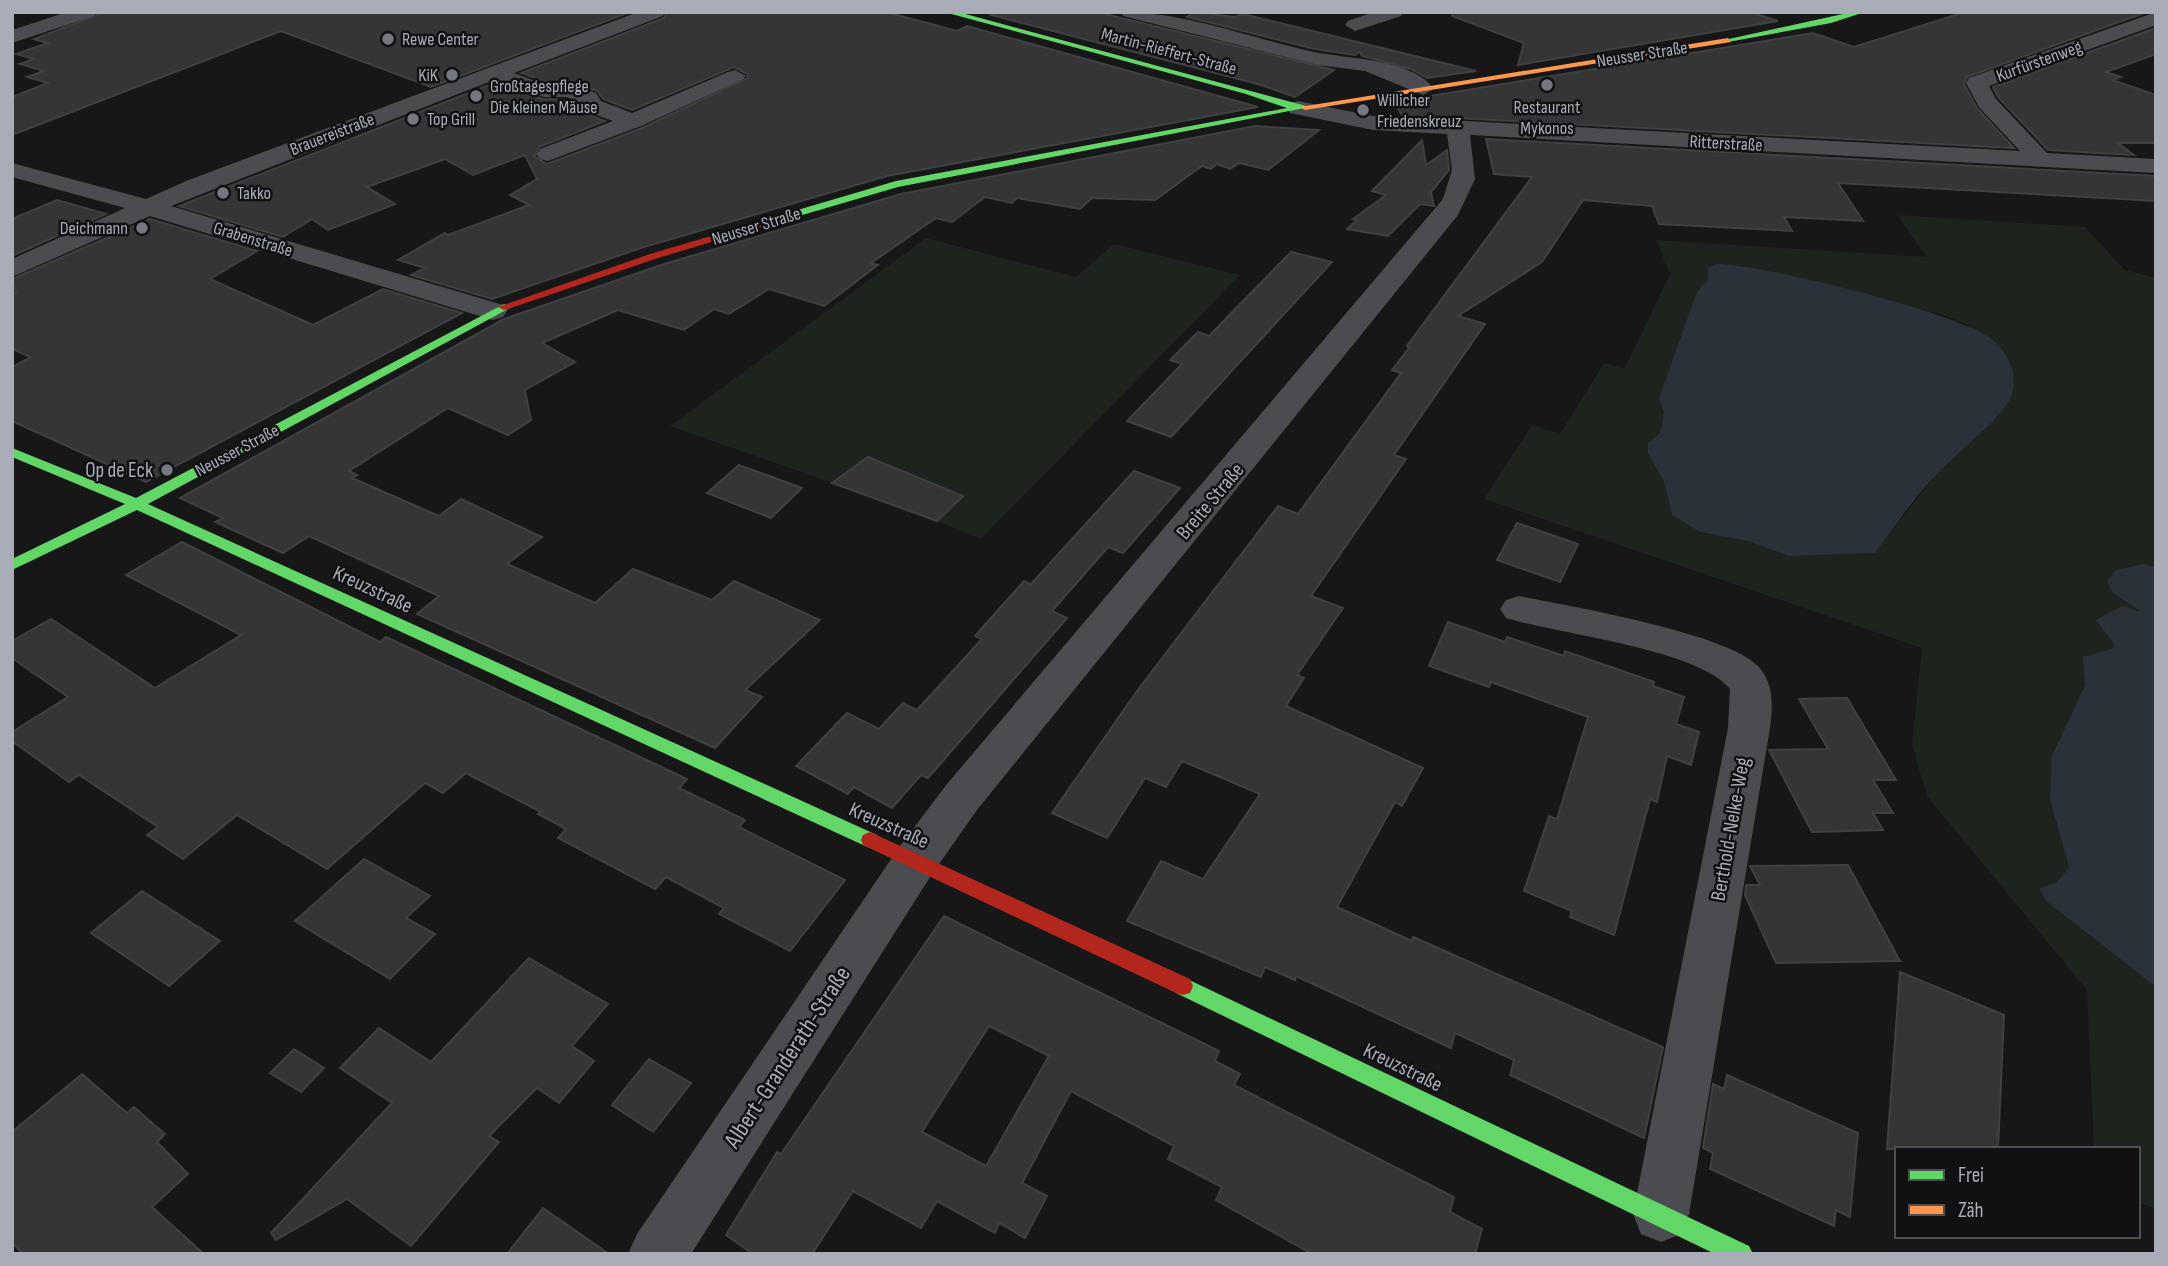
<svg xmlns="http://www.w3.org/2000/svg" width="2168" height="1266" viewBox="0 0 2168 1266" font-family="'Sofia Sans Condensed',sans-serif">
<rect width="100%" height="100%" fill="#171717"/>
<g fill="#1d241e" fill-rule="evenodd">
<path d="M 1897,215 L 2085,227 L 2125,270 L 2156,278 L 2156,567 L 2143,564 L 2113,593 L 2145,614 L 2113,642 L 2113,648 L 2083,657 L 2085,685 L 2051,758 L 2050,799 L 2069,868 L 2056,883 L 2039,888 L 2046,901 L 2156,987 L 2156,1209 L 2138,1202 L 2138,1149 L 2094,1149 L 2087,990 L 1927,796 L 1912,744 L 1922,648 L 1484,499 L 1532,425 L 1560,434 L 1604,363 L 1625,368 L 1670,274 L 1656,240 L 1927,257 ZM 1781,274 L 1943,315 L 1970,326 L 1933,478 L 1875,553 L 1789,556 L 1748,541 L 1700,532 L 1672,514 L 1664,482 L 1648,453 L 1648,443 L 1660,433 L 1697,292 L 1708,279 Z"/>
<path d="M 926,238 L 1076,277 L 1114,244 L 1240,275 L 981,539 L 910,510 L 670,426 Z"/>
</g>
<g fill="#2a3239">
<path d="M 1716,264 C 1761,264 1962,313 1993,340 C 2011,355 2020,380 2009,401 C 2000,419 1950,459 1934,477 C 1912,500 1894,528 1875,553 L 1789,556 L 1748,541 L 1700,532 L 1672,515 L 1664,482 L 1648,453 L 1648,443 L 1660,433 L 1664,413 L 1659,398 L 1697,292 L 1708,279 L 1708,268 Z"/>
<path d="M 2143,564 L 2156,567 L 2156,987 L 2046,901 L 2039,888 L 2056,883 L 2069,868 L 2050,799 L 2051,758 L 2085,685 L 2083,657 L 2113,648 L 2113,642 L 2096,620 L 2122,606 L 2141,612 L 2113,593 L 2107,581 L 2116,570 Z"/>
</g>
<g fill="#353536" stroke="#3f4043" stroke-width="2" fill-rule="evenodd">
<path d="M 105,12 L 630,12 L 431,87 L 281,31 L 12,135 L 12,97 L 48,83 L 27,77 L 44,71 L 20,64 L 34,59 L 16,54 L 48,43 L 34,39 Z"/>
<path d="M 667,12 L 886,12 L 957,31 L 967,26 L 1258,107 L 887,176 L 644,247 L 492,299 L 411,275 L 425,268 L 398,260 L 445,233 L 448,235 L 529,205 L 510,195 L 537,179 L 525,155 L 473,175 L 445,159 L 367,187 L 395,204 L 328,230 L 312,219 L 283,237 L 179,206 L 494,83 L 543,99 L 566,100 L 578,104 L 584,113 L 605,121 L 539,147 L 534,156 L 547,164 L 642,128 L 748,78 L 747,74 L 734,67 L 632,110 L 603,99 L 597,91 L 577,84 L 547,82 L 521,73 L 664,18 Z"/>
<path d="M 996,12 L 1097,12 L 1334,70 L 1295,97 L 1258,84 L 991,15 Z"/>
<path d="M 1196,12 L 1234,17 L 1243,14 L 1476,71 L 1427,78 L 1411,69 L 1362,56 L 1360,52 L 1355,55 L 1315,49 L 1187,17 Z"/>
<path d="M 1453,12 L 1750,12 L 1778,21 L 1518,65 L 1524,43 L 1452,16 Z"/>
<path d="M 1965,12 L 2147,12 L 1967,77 L 1964,84 L 1977,108 L 2014,148 L 1402,115 L 1394,102 L 1813,33 L 1854,47 Z"/>
<path d="M 2156,28 L 2156,54 L 2106,72 L 2121,77 L 2112,80 L 2156,95 L 2156,143 L 2118,143 L 2134,155 L 2048,150 L 1998,97 L 1993,87 Z"/>
<path d="M 1255,126 L 1319,130 L 1268,170 L 1239,163 L 1230,169 L 1217,164 L 1211,169 L 1202,166 L 1155,200 L 1092,198 L 1080,209 L 1017,198 L 1012,203 L 985,197 L 952,222 L 936,218 L 871,263 L 878,265 L 824,306 L 769,289 L 729,314 L 714,309 L 684,330 L 618,310 L 542,343 L 575,362 L 525,390 L 531,420 L 508,435 L 448,408 L 349,471 L 357,475 L 352,478 L 439,516 L 461,499 L 542,537 L 507,564 L 595,603 L 633,569 L 712,600 L 734,581 L 820,620 L 745,690 L 762,697 L 715,748 L 417,614 L 439,596 L 309,536 L 283,553 L 215,522 L 223,518 L 180,498 L 504,319 L 664,264 L 901,194 Z"/>
<path d="M 1486,139 L 2156,176 L 2156,201 L 1838,183 L 1863,221 L 1784,217 L 1792,231 L 1659,224 L 1652,206 L 1583,200 L 1542,262 L 1458,316 L 1485,324 L 1394,455 L 1406,459 L 1311,596 L 1343,608 L 1297,675 L 1304,678 L 1286,706 L 1423,768 L 1402,806 L 1395,802 L 1337,907 L 1412,941 L 1413,937 L 1663,1047 L 1644,1138 L 1510,1075 L 1514,1060 L 1455,1033 L 1451,1048 L 1296,976 L 1295,980 L 1265,967 L 1261,977 L 1127,921 L 1161,861 L 1203,879 L 1260,794 L 1182,761 L 1166,787 L 1145,778 L 1107,838 L 1052,813 L 1137,691 L 1278,506 L 1298,514 L 1401,373 L 1392,370 L 1409,348 L 1407,346 L 1532,177 L 1494,174 Z"/>
<path d="M 1422,140 L 1426,165 L 1447,150 L 1449,170 L 1431,192 L 1434,206 L 1420,204 L 1388,236 L 1347,229 L 1357,220 L 1353,219 L 1386,195 L 1372,191 Z"/>
<path d="M 57,200 L 106,214 L 12,256 L 12,219 Z"/>
<path d="M 150,219 L 257,251 L 210,279 L 313,325 L 383,289 L 462,313 L 146,482 L 12,421 L 12,367 L 31,357 L 12,349 L 12,294 L 16,292 L 12,279 Z"/>
<path d="M 1291,252 L 1332,262 L 1171,437 L 1127,421 L 1182,364 L 1170,360 L 1198,332 L 1209,336 Z"/>
<path d="M 868,457 L 963,496 L 937,521 L 832,483 Z"/>
<path d="M 739,465 L 802,488 L 771,518 L 707,493 Z"/>
<path d="M 1134,471 L 1180,488 L 1123,553 L 1108,547 L 1052,611 L 1067,618 L 928,778 L 921,775 L 892,808 L 854,787 L 848,794 L 796,766 L 847,713 L 879,729 L 903,703 L 917,710 L 982,639 L 975,636 L 1024,581 L 1031,584 Z"/>
<path d="M 1517,523 L 1578,544 L 1560,582 L 1497,560 Z"/>
<path d="M 182,542 L 380,642 L 386,637 L 687,779 L 679,788 L 745,820 L 739,827 L 845,880 L 790,951 L 719,914 L 724,908 L 666,877 L 655,889 L 558,838 L 566,829 L 538,814 L 541,812 L 466,773 L 443,793 L 425,783 L 327,869 L 237,815 L 183,859 L 147,835 L 158,827 L 79,775 L 69,782 L 12,741 L 12,732 L 68,697 L 12,658 L 12,641 L 51,619 L 155,688 L 241,635 L 126,575 Z"/>
<path d="M 1448,622 L 1505,642 L 1507,637 L 1564,656 L 1565,651 L 1654,682 L 1653,686 L 1684,697 L 1676,724 L 1699,732 L 1691,765 L 1667,756 L 1657,802 L 1650,799 L 1614,935 L 1570,917 L 1572,911 L 1524,891 L 1549,816 L 1557,819 L 1588,717 L 1491,682 L 1489,687 L 1429,666 Z"/>
<path d="M 1847,698 L 1896,780 L 1873,780 L 1893,813 L 1873,813 L 1883,830 L 1812,832 L 1769,750 L 1828,749 L 1799,699 Z"/>
<path d="M 364,859 L 430,896 L 406,918 L 435,934 L 390,979 L 295,921 Z"/>
<path d="M 1848,865 L 1900,961 L 1776,963 L 1745,895 L 1746,885 L 1760,885 L 1750,866 Z"/>
<path d="M 142,891 L 220,941 L 169,986 L 91,933 Z"/>
<path d="M 944,916 L 1219,1051 L 1215,1061 L 1240,1074 L 1234,1085 L 1454,1197 L 1450,1212 L 1482,1229 L 1475,1254 L 1312,1254 L 1216,1200 L 1222,1187 L 1168,1159 L 1174,1146 L 1071,1091 L 1022,1183 L 1047,1196 L 1025,1238 L 999,1223 L 995,1233 L 937,1201 L 921,1228 L 853,1191 L 812,1254 L 753,1254 L 726,1235 L 777,1152 L 781,1154 ZM 989,1026 L 1049,1056 L 986,1166 L 922,1132 Z"/>
<path d="M 529,958 L 608,1004 L 572,1046 L 594,1061 L 559,1103 L 537,1088 L 489,1136 L 499,1142 L 411,1246 L 347,1199 L 276,1240 L 271,1233 L 392,1103 L 340,1068 L 379,1028 L 431,1062 Z"/>
<path d="M 1900,972 L 2004,1015 L 1998,1149 L 1887,1149 Z"/>
<path d="M 294,1049 L 324,1068 L 301,1092 L 270,1073 Z"/>
<path d="M 649,1059 L 691,1083 L 653,1132 L 612,1105 Z"/>
<path d="M 82,1074 L 127,1113 L 134,1107 L 165,1134 L 157,1142 L 188,1174 L 152,1207 L 204,1254 L 23,1254 L 12,1243 L 12,1132 Z"/>
<path d="M 1727,1075 L 1858,1133 L 1850,1217 L 1836,1210 L 1834,1226 L 1710,1169 L 1713,1153 L 1703,1148 L 1713,1084 L 1724,1089 Z"/>
<path d="M 543,1208 L 609,1254 L 507,1254 Z"/>
</g>
<g fill="none" stroke-linecap="round" stroke-linejoin="round">
<g fill="#4b4c50" fill-rule="evenodd">
<path d="M 67,12 L 96,12 L 94,16 L 12,43 L 12,30 Z"/>
<path d="M 638,12 L 665,12 L 663,16 L 514,73 L 546,85 L 576,86 L 596,93 L 601,101 L 632,113 L 728,72 L 735,70 L 746,76 L 742,80 L 641,126 L 548,161 L 540,159 L 536,154 L 540,149 L 613,121 L 585,111 L 580,102 L 566,97 L 544,97 L 494,80 L 171,206 L 503,305 L 507,311 L 503,317 L 493,320 L 483,317 L 150,216 L 12,277 L 12,259 L 125,208 L 12,177 L 12,163 L 146,199 L 186,181 Z"/>
<path d="M 1121,12 C 1186,12 1250,38 1314,52 C 1346,59 1412,58 1434,89 L 1423,95 L 1365,71 L 1318,65 L 1123,16 Z"/>
<path d="M 1374,12 L 1403,12 L 1401,16 L 1355,31 L 1345,25 L 1348,21 Z"/>
<path d="M 2156,12 L 2156,25 L 1989,86 L 1996,99 L 2047,153 L 2156,159 L 2156,173 L 1470,135 L 1475,179 L 1458,215 L 977,810 L 932,874 L 691,1254 L 628,1254 L 637,1234 L 900,846 L 947,784 L 1443,199 L 1452,170 L 1447,134 L 1373,130 L 1290,113 L 1287,108 L 1290,103 L 1298,101 L 1373,116 L 2020,151 L 1979,107 L 1966,83 L 1969,78 Z"/>
<path d="M 1519,596 C 1569,606 1728,633 1759,667 C 1774,685 1773,706 1770,728 L 1689,1214 L 1681,1234 L 1661,1242 L 1641,1234 L 1633,1214 L 1728,728 L 1730,689 C 1698,649 1558,634 1506,618 L 1500,609 L 1506,600 Z"/>
</g>
<g fill="#63d668" fill-rule="evenodd">
<path d="M 944,12 L 958,12 L 1310,107 L 898,187 L 792,218 L 784,218 L 784,214 L 896,181 L 1287,108 L 1246,94 Z"/>
<path d="M 1852,12 L 1865,12 L 1831,23 L 1728,42 L 1724,40 Z"/>
<path d="M 504,304 L 510,307 L 508,309 L 148,504 L 877,835 L 879,840 L 877,845 L 870,848 L 863,845 L 137,510 L 12,570 L 12,559 L 125,504 L 12,457 L 12,448 L 136,498 Z"/>
<path d="M 1183,977 L 1749,1246 L 1753,1254 L 1715,1254 L 1176,993 L 1173,986 L 1176,979 Z"/>
</g>
<path fill="#ff974d" fill-rule="evenodd" d="M 1728,38 L 1731,42 L 1305,110 L 1300,107 Z"/>
<g fill="#b3261e" fill-rule="evenodd">
<path d="M 788,213 L 792,214 L 792,218 L 658,258 L 508,309 L 504,310 L 498,307 L 650,254 Z"/>
<path d="M 870,832 L 1190,979 L 1193,986 L 1190,993 L 1183,995 L 1176,993 L 863,845 L 861,840 L 863,835 Z"/>
</g>
</g>
<g fill="#757880" stroke="#111113" stroke-width="2.5">
<circle cx="388" cy="39" r="7"/>
<circle cx="452" cy="75" r="7"/>
<circle cx="1547" cy="85" r="7"/>
<circle cx="476" cy="96" r="7"/>
<circle cx="1363" cy="110" r="7"/>
<circle cx="413" cy="119" r="7"/>
<circle cx="223" cy="193" r="7"/>
<circle cx="142" cy="228" r="7"/>
<circle cx="167" cy="470" r="7"/>
</g>
<g text-anchor="middle" stroke-width="5" stroke-linejoin="round" paint-order="stroke">
<g font-size="18" fill="#a8adb8" stroke="#111113" text-anchor="start">
<text x="402" y="45">Rewe Center</text>
<text x="438" y="81" text-anchor="end">KiK</text>
<text x="490" y="92">Großtagespflege<tspan x="490" dy="21">Die kleinen Mäuse</tspan></text>
<text x="1377" y="106">Willicher<tspan x="1377" dy="21">Friedenskreuz</tspan></text>
<text x="1547" y="113" text-anchor="middle">Restaurant<tspan x="1547" dy="21">Mykonos</tspan></text>
<text x="427" y="125">Top Grill</text>
<text x="237" y="199">Takko</text>
<text x="128" y="234" text-anchor="end">Deichmann</text>
</g>
<g font-size="18" fill="#a8adb8" stroke="#111113">
<text transform="translate(1169 51) rotate(15)" y="6">Martin-Rieffert-Straße</text>
<text transform="translate(1642 54) rotate(-9)" y="6">Neusser Straße</text>
<text transform="translate(2039 61) rotate(-20)" y="6">Kurfürstenweg</text>
<text transform="translate(332 134) rotate(-21)" y="6">Brauereistraße</text>
<text transform="translate(1726 143) rotate(3)" y="6">Ritterstraße</text>
<text transform="translate(756 226) rotate(-17)" y="6">Neusser Straße</text>
<text transform="translate(253 239) rotate(17)" y="6">Grabenstraße</text>
<text transform="translate(237 450) rotate(-28)" y="6">Neusser Straße</text>
</g>
<g font-size="21" fill="#a8adb8" stroke="#111113" text-anchor="end">
<text x="153" y="477">Op de Eck</text>
</g>
<g font-size="21" fill="#a8adb8" stroke="#111113">
<text transform="translate(1210 501) rotate(-50)" y="7">Breite Straße</text>
<text transform="translate(373 589) rotate(25)" y="7">Kreuzstraße</text>
<text transform="translate(889 825) rotate(24)" y="7">Kreuzstraße</text>
<text transform="translate(1730 829) rotate(-80)" y="7">Berthold-Nelke-Weg</text>
<text transform="translate(1403 1067) rotate(26)" y="7">Kreuzstraße</text>
</g>
<g font-size="24" fill="#a8adb8" stroke="#111113">
<text transform="translate(787 1057) rotate(-57)" y="8">Albert-Granderath-Straße</text>
</g>
</g>
<rect width="2168" height="1266" fill="none" stroke="#a8adb8" stroke-width="28"/>
<rect x="1895" y="1147" width="245" height="91" fill="#111113" stroke="#4d4f55" stroke-width="2"/>
<rect x="1909" y="1170" width="35" height="10" fill="#63d668" stroke="#4d4f55" stroke-width="2"/>
<text x="1958" y="1182" font-size="21" fill="#a8adb8">Frei</text>
<rect x="1909" y="1205" width="35" height="10" fill="#ff974d" stroke="#4d4f55" stroke-width="2"/>
<text x="1958" y="1217" font-size="21" fill="#a8adb8">Zäh</text>
</svg>
